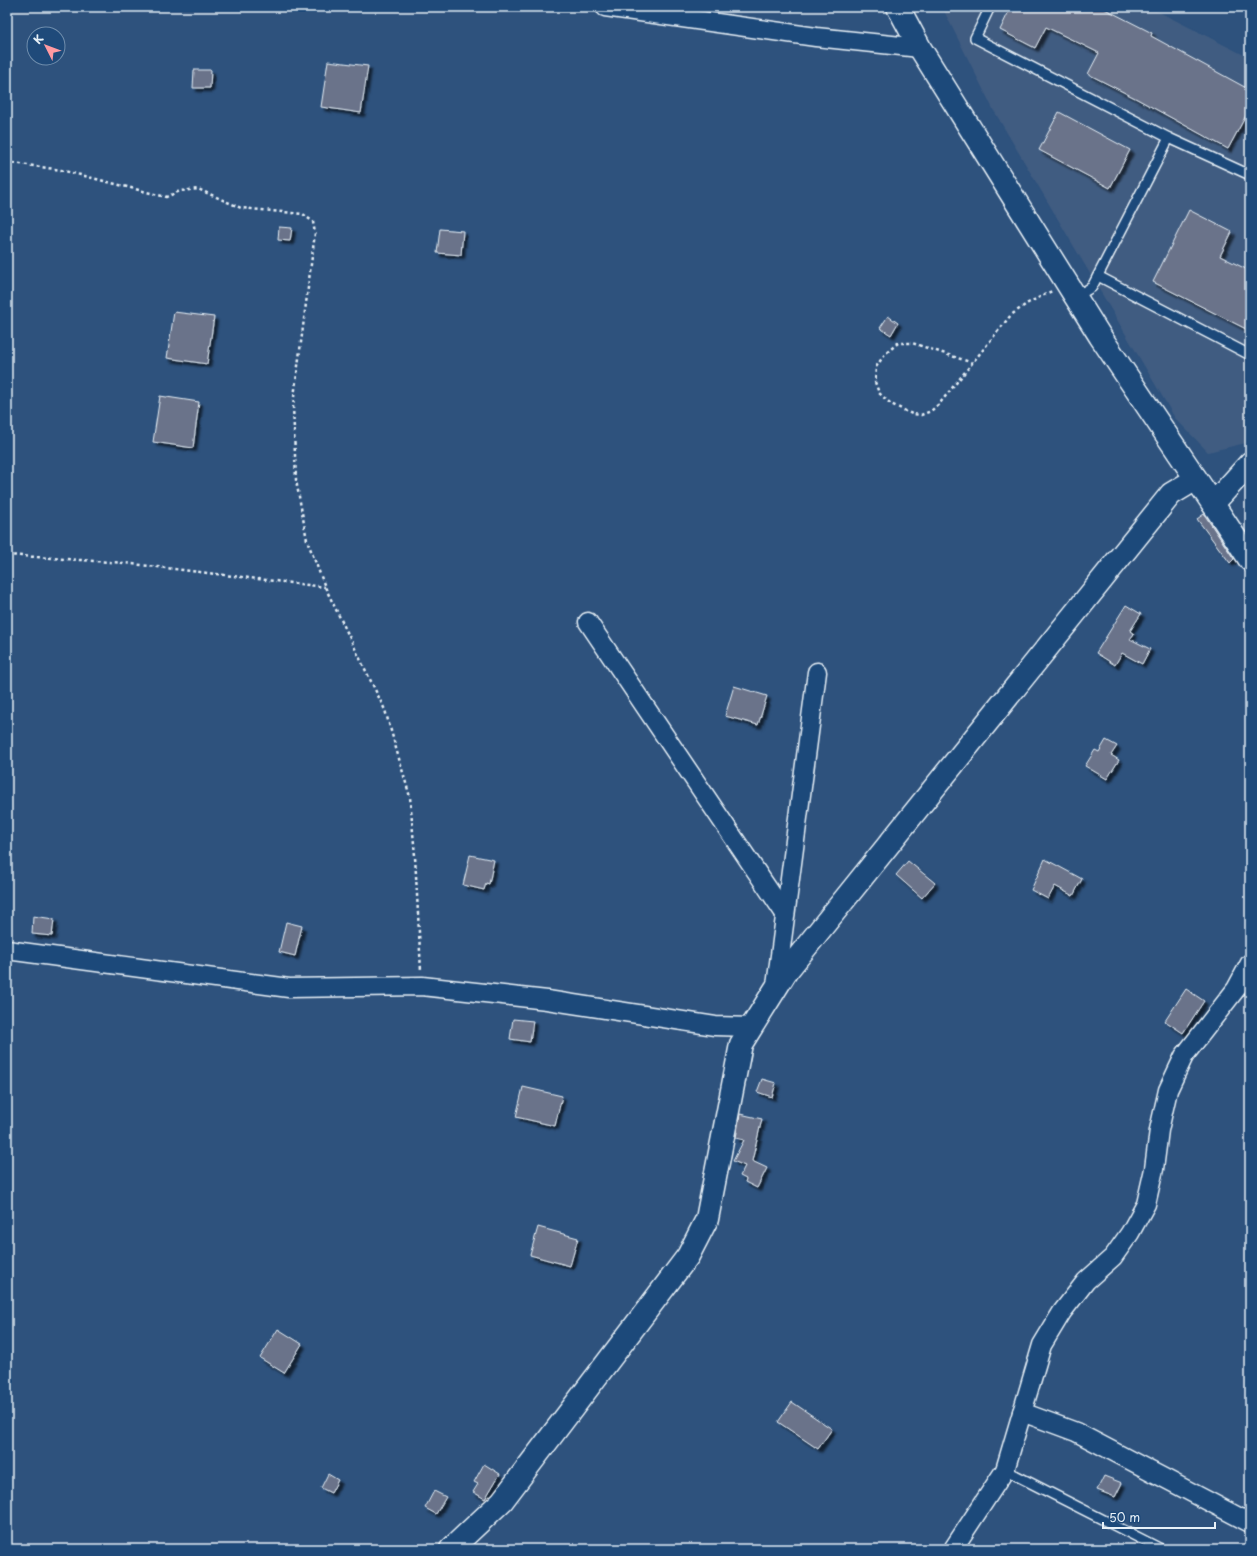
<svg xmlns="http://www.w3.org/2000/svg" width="1257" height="1556" viewBox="0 0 1257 1556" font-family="'Playpen Sans',sans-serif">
<defs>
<filter id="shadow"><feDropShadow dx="3.5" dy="3.5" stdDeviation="1" flood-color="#0009"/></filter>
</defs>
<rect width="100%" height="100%" fill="#2e527d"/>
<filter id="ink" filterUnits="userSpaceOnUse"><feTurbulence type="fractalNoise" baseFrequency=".025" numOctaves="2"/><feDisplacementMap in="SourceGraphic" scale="8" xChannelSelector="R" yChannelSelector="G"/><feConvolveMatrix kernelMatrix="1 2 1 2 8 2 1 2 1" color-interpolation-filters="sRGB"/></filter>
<g filter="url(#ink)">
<path fill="#405c81" d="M 942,7 L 1149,7 L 1250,58 L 1250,442 L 1208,452 L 1175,418 L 993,109 Z"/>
<g fill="#6a738a" stroke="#e8f1f8" filter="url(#shadow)">
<path d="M 1011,7 L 1101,7 L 1152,33 L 1151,36 L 1250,90 L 1250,108 L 1228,149 L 1137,99 L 1088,74 L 1099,53 L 1046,27 L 1035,48 L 1000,30 Z"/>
<path d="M 328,61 L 368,66 L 361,113 L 321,107 Z"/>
<path d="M 194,70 L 211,70 L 210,88 L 193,88 Z"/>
<path d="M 1059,112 L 1130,150 L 1110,188 L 1039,150 Z"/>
<path d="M 1189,210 L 1232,232 L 1220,256 L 1250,271 L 1250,331 L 1153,282 Z"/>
<path d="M 279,227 L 292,228 L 290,241 L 278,240 Z"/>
<path d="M 440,229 L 463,231 L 461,255 L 437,253 Z"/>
<path d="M 174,312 L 214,317 L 207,364 L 167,358 Z"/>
<path d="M 888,316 L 898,323 L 891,335 L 880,328 Z"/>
<path d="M 160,396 L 199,402 L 193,448 L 153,442 Z"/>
<path d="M 1204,514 L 1234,559 L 1230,563 L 1197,519 Z"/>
<path d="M 1126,605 L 1141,614 L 1130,631 L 1134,634 L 1130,639 L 1150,649 L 1142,664 L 1122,653 L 1115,665 L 1096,653 Z"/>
<path d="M 734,686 L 767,696 L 758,725 L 725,716 Z"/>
<path d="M 1106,740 L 1117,746 L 1111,755 L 1119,760 L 1107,779 L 1085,766 L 1095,750 L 1099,752 Z"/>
<path d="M 470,855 L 494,860 L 489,884 L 486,883 L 484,890 L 463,885 Z"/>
<path d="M 1045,859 L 1082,879 L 1073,896 L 1055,886 L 1048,899 L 1031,890 Z"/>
<path d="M 908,861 L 935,883 L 922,898 L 896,875 Z"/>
<path d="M 33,916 L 54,919 L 52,936 L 32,934 Z"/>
<path d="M 286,922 L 302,926 L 295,956 L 279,952 Z"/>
<path d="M 1186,989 L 1204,1001 L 1183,1033 L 1165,1021 Z"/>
<path d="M 513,1019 L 533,1021 L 530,1042 L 510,1039 Z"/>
<path d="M 762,1079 L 776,1083 L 772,1097 L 757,1092 Z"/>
<path d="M 523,1087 L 562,1096 L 555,1126 L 516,1117 Z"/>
<path d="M 740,1114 L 762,1119 L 752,1161 L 767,1168 L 757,1188 L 745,1182 L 746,1179 L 740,1176 L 745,1166 L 733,1161 L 744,1140 L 736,1138 Z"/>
<path d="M 538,1227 L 578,1238 L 570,1266 L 530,1255 Z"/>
<path d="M 278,1329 L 302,1344 L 284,1373 L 260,1358 Z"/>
<path d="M 792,1402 L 832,1429 L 818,1449 L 778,1422 Z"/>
<path d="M 484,1464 L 500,1474 L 485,1499 L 473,1492 L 478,1484 L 474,1482 Z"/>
<path d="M 328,1474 L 338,1480 L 331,1493 L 321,1488 Z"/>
<path d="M 1104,1476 L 1122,1483 L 1115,1497 L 1097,1490 Z"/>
<path d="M 434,1491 L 446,1497 L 436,1514 L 425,1508 Z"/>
</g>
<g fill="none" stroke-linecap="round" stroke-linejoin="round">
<defs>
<g id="lane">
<path d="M 990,7 L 975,38 L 1169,138 L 1250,175"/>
<path d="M 1098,276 L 1250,355"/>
<path d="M 1075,297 L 1092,287 L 1169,138"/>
<path d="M 1005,1470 L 1161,1549"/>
</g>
<g id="street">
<path d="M 605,7 L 816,37 L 920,48"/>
<path d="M 588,622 L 785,914"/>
<path d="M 7,950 L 289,988 L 422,986 L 547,1000 L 715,1026 L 752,1027"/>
<path d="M 776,986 L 817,672"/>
<path d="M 1022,1412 L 1076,1432 L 1250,1523"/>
<path d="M 953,1549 L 1005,1470 L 1042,1345 L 1062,1312 L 1086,1281 L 1113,1257 L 1130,1233 L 1146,1204 L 1154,1169 L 1159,1130 L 1168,1090 L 1184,1056 L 1236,989 L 1250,963"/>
</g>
<g id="secondary">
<path d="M 898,7 L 920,48 L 1100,336 L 1213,504 L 1250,463"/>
<path d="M 1213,504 L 1250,560"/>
<path d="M 451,1549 L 502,1501 L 688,1256 L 707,1219 L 741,1044 L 786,972 L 1171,494 L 1196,479"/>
</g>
</defs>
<use href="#lane" stroke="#e8f1f8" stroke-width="12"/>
<use href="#street" stroke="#e8f1f8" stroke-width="21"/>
<use href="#secondary" stroke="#e8f1f8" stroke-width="25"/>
<g stroke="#e8f1f8" stroke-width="2.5" stroke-dasharray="3 3" stroke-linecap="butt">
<path d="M 7,162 L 61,170 L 166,197 L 180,191 L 198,189 L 241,208 L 303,214 L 313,222 L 315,233 L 293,405 L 296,480 L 307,540 L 325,587 L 385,710 L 410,797 L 415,856 L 421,971"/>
<path d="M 973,363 L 912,343 L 898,343 L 885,354 L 876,367 L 875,382 L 879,393 L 891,404 L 912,414 L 921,415 L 931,411 L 940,403 L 1011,315 L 1028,303 L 1052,291"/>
<path d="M 7,555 L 124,563 L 325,587"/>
</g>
<use href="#lane" stroke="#1f4a7a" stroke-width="9"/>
<use href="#street" stroke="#1f4a7a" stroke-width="18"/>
<use href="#secondary" stroke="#1f4a7a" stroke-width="22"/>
</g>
</g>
<rect width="1257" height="1556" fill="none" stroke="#1f4a7a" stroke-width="24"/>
<rect x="12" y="12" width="1233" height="1532" fill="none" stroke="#e8f1f8" stroke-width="1.5" filter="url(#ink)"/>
<g transform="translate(46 46) rotate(312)"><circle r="19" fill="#1f4a7a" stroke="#6f8dac"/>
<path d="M0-3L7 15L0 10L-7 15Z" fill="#ff9aa2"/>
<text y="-6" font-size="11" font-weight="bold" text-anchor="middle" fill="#e8f1f8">K</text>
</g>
<path d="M1103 1522v6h112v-6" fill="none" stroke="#e8f1f8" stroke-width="2"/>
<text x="1109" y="1522" font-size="12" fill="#e8f1f8" stroke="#1f4a7a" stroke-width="3" paint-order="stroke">50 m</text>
</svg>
